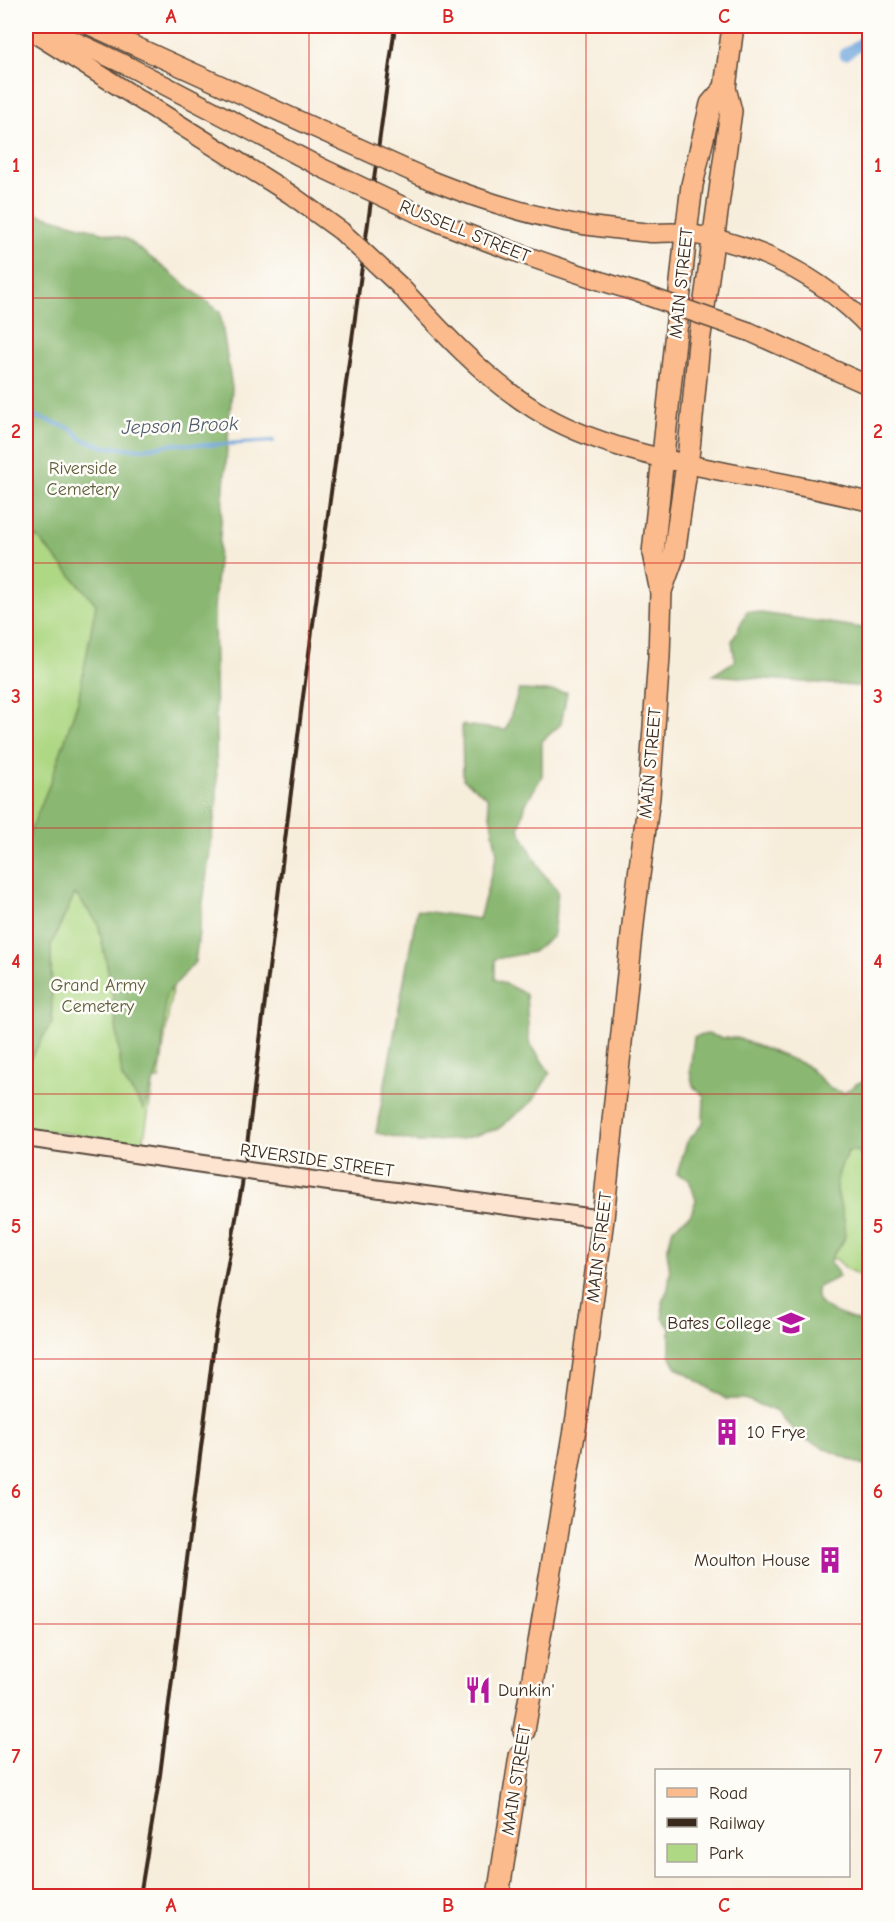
<svg xmlns="http://www.w3.org/2000/svg" width="895" height="1922" viewBox="0 0 895 1922" font-family="'Comic Neue',sans-serif">
<rect width="100%" height="100%" fill="#fdfcf7"/>
<filter id="ink" filterUnits="userSpaceOnUse"><feTurbulence type="fractalNoise" baseFrequency=".0167" numOctaves="2"/><feDisplacementMap in="SourceGraphic" scale="12" xChannelSelector="R" yChannelSelector="G"/><feConvolveMatrix kernelMatrix="1 2 1 2 8 2 1 2 1" color-interpolation-filters="sRGB"/></filter>
<filter id="wash" filterUnits="userSpaceOnUse"><feTurbulence type="fractalNoise" baseFrequency=".008" numOctaves="4" result="noise"/><feDisplacementMap in="SourceGraphic" scale="24" xChannelSelector="R" yChannelSelector="G"/><feGaussianBlur stdDeviation="1.35" result="paint"/><feColorMatrix in="noise" values="0 0 0 0 0 0 0 0 0 0 0 0 0 0 0 0 0 1.4 0 .05"/><feComposite in="paint" operator="in"/></filter>
<g filter="url(#wash)">
<rect width="100%" height="100%" fill="#f7eddb"/>
<g fill="#aed884" stroke="#748151" stroke-width="1.5">
<path d="M 26,401 L 150,435 L 26,900 Z"/>
<path d="M 62,872 L 180,933 L 159,1079 L 154,1079 L 143,1144 L 26,1128 L 26,978 Z"/>
<path d="M 848,1151 L 858,1151 L 869,1167 L 869,1281 L 847,1269 L 836,1259 L 830,1258 L 844,1240 L 845,1227 L 836,1186 L 840,1167 Z"/>
</g>
<g fill="#8ab872" stroke="#627148" stroke-width="1.5">
<path d="M 26,208 L 38,214 L 127,239 L 220,312 L 232,388 L 214,609 L 217,798 L 195,962 L 166,995 L 161,1061 L 144,1109 L 122,1078 L 112,990 L 98,923 L 75,894 L 51,945 L 52,1022 L 26,1066 L 26,842 L 52,778 L 78,701 L 96,604 L 39,539 L 26,529 Z"/>
<path d="M 747,611 L 869,629 L 869,687 L 713,675 L 735,661 L 732,641 Z"/>
<path d="M 519,690 L 567,692 L 561,724 L 542,741 L 542,776 L 526,803 L 519,829 L 542,872 L 558,891 L 553,936 L 533,952 L 495,959 L 495,979 L 526,994 L 529,1042 L 550,1073 L 533,1101 L 498,1129 L 462,1139 L 419,1142 L 376,1133 L 417,910 L 479,919 L 497,854 L 487,797 L 463,779 L 462,725 L 506,730 Z"/>
<path d="M 707,1034 L 722,1038 L 737,1038 L 806,1065 L 831,1089 L 844,1093 L 858,1083 L 869,1080 L 869,1167 L 858,1151 L 848,1151 C 843,1162 836,1175 837,1187 C 837,1203 849,1223 844,1239 C 841,1248 831,1251 830,1263 L 836,1270 L 839,1277 L 818,1287 C 809,1312 848,1314 863,1324 L 869,1318 L 869,1468 L 800,1437 L 777,1412 L 745,1399 L 726,1399 L 677,1368 L 670,1355 L 670,1328 L 663,1318 L 662,1302 L 668,1289 L 670,1272 L 667,1251 L 673,1228 L 691,1214 L 696,1200 L 689,1179 L 677,1174 L 687,1142 L 703,1123 L 704,1096 L 693,1086 L 690,1071 L 694,1037 Z"/>
</g>
<g fill="none" stroke-linecap="round" stroke-linejoin="round">
<path stroke="#6da4db" stroke-width="4" d="M 26,413 L 72,429 L 82,439 L 106,447 L 142,449 L 175,444 L 209,445 L 273,441"/>
<path stroke="#6da4db" stroke-width="12" d="M 845,54 L 870,38"/>
</g>
</g>
<g filter="url(#ink)">
<g fill="none" stroke-linecap="round" stroke-linejoin="round">
<defs>
<g id="secondary">
<path d="M 26,1138 L 223,1167"/>
<path d="M 262,1173 L 603,1219"/>
</g>
<g id="primary">
<path d="M 42,26 L 130,67 L 322,168"/>
<path d="M 91,26 L 324,132"/>
<path d="M 26,28 L 290,194 L 341,231"/>
<path d="M 430,180 C 480,200 530,216 583,225 C 605,228 629,231 651,233 C 662,233 672,232 683,233 C 754,242 820,275 870,328"/>
<path d="M 419,214 C 491,245 564,270 639,293"/>
<path d="M 400,286 C 441,331 482,376 534,409 C 592,446 670,461 736,474 C 781,482 825,491 870,502"/>
<path d="M 750,332 L 870,386"/>
</g>
<g id="highway">
<path d="M 661,591 L 674,555 L 689,449 L 699,343 L 731,111 L 725,88 L 733,26"/>
<path d="M 524,1731 L 577,1417 L 603,1219 L 634,915 L 649,797 L 659,657 L 661,592 L 653,553 L 686,234 L 692,185 L 711,104 L 725,88"/>
<path d="M 498,1896 L 520,1756"/>
</g>
</defs>
<use href="#secondary" stroke="#57473a" stroke-width="20"/>
<use href="#primary" stroke="#57473a" stroke-width="21"/>
<use href="#highway" stroke="#57473a" stroke-width="24"/>
<use href="#secondary" stroke="#fde4d1" stroke-width="16"/>
<use href="#primary" stroke="#fbbb8c" stroke-width="18"/>
<use href="#highway" stroke="#fbbb8c" stroke-width="21"/>
<path stroke="#3b2a1e" stroke-width="4" d="M 140,1896 L 160,1775 L 215,1336 L 242,1185 L 302,704 L 395,26"/>
<defs>
<path id="secondary-bridge" d="M 223,1167 L 262,1173"/>
<g id="primary-bridge">
<path d="M 324,132 L 430,180"/>
<path d="M 322,168 L 419,214"/>
<path d="M 341,231 L 400,286"/>
<path d="M 639,293 L 750,332"/>
</g>
</defs>
<use href="#secondary-bridge" stroke="#57473a" stroke-width="20" stroke-linecap="butt"/>
<use href="#primary-bridge" stroke="#57473a" stroke-width="21" stroke-linecap="butt"/>
<use href="#secondary-bridge" stroke="#fde4d1" stroke-width="16"/>
<use href="#primary-bridge" stroke="#fbbb8c" stroke-width="18"/>
</g>
</g>
<path fill="none" stroke="#d62828" stroke-width="1.5" stroke-opacity="0.55" d="M 309,26 L 309,1896M 586,26 L 586,1896M 26,298 L 870,298M 26,563 L 870,563M 26,828 L 870,828M 26,1094 L 870,1094M 26,1359 L 870,1359M 26,1624 L 870,1624"/>
<defs>
<symbol id="university-bare" viewBox="-9 -9 18 18"><path d="M0-5L7-2L0 1L-7-2ZM-4 1L0 2.5L4 1V4Q0 6-4 4Z" fill="#b5179e" stroke="#fdfcf7" stroke-width="2.5" paint-order="stroke"/></symbol>
<symbol id="building-bare" viewBox="-9 -9 18 18"><path d="M-4-6H4V6H1V3H-1V6H-4ZM-2.5-4.3h1.7v1.8h-1.7ZM.8-4.3h1.7v1.8H.8ZM-2.5-1h1.7V.8h-1.7ZM.8-1h1.7V.8H.8Z" fill="#b5179e" stroke="#fdfcf7" stroke-width="2.5" paint-order="stroke"/></symbol>
<symbol id="restaurant-bare" viewBox="-9 -9 18 18"><path d="M-5-6h1v4h1v-4h1v4h1v-4h1v5L-1.5 .5V6h-2V.5L-5-1ZM5-6V6H3V1.5H1.5Q1.5-4 5-6Z" fill="#b5179e" stroke="#fdfcf7" stroke-width="2.5" paint-order="stroke"/></symbol>
</defs>
<g fill-rule="evenodd">
<use href="#university-bare" x="772" y="1304" width="38" height="38"/>
<use href="#building-bare" x="708" y="1413" width="38" height="38"/>
<use href="#building-bare" x="811" y="1541" width="38" height="38"/>
<use href="#restaurant-bare" x="459" y="1671" width="38" height="38"/>
</g>
<g text-anchor="middle" stroke-width="5" stroke-linejoin="round" paint-order="stroke">
<g font-size="18" fill="#3b2a1e" stroke="#fdfcf7">
<text transform="translate(465 231) rotate(22)" y="6">RUSSELL STREET</text>
<text transform="translate(681 283) rotate(-84)" y="6">MAIN STREET</text>
<text transform="translate(650 763) rotate(-85)" y="6">MAIN STREET</text>
<text transform="translate(317 1160) rotate(8)" y="6">RIVERSIDE STREET</text>
<text transform="translate(599 1247) rotate(-83)" y="6">MAIN STREET</text>
<text transform="translate(516 1780) rotate(-81)" y="6">MAIN STREET</text>
</g>
<g font-size="18" fill="#5e5e3d" stroke="#fdfcf7">
<text x="83" y="474">Riverside<tspan x="83" dy="21">Cemetery</tspan></text>
<text x="98" y="991">Grand Army<tspan x="98" dy="21">Cemetery</tspan></text>
</g>
<g font-size="18" fill="#3b2a1e" stroke="#fdfcf7" text-anchor="end">
<text x="771" y="1329">Bates College</text>
<text x="747" y="1438" text-anchor="start">10 Frye</text>
<text x="810" y="1566">Moulton House</text>
<text x="498" y="1696" text-anchor="start">Dunkin'</text>
</g>
<g font-size="20" font-style="italic" fill="#4f5b6a" stroke="#fdfcf7">
<text transform="translate(180 425) rotate(-2)" y="7">Jepson Brook</text>
</g>
</g>
<rect width="895" height="1922" fill="none" stroke="#fdfcf7" stroke-width="66"/>
<rect x="655" y="1769" width="195" height="108" fill="#fdfcf7" stroke="#afa8a0" stroke-width="1.5"/>
<rect x="667" y="1788" width="30" height="9" fill="#fbbb8c" stroke="#afa8a0" stroke-width="1.5"/>
<text x="709" y="1799" font-size="18" fill="#3b2a1e">Road</text>
<rect x="667" y="1818" width="30" height="9" fill="#3b2a1e" stroke="#afa8a0" stroke-width="1.5"/>
<text x="709" y="1829" font-size="18" fill="#3b2a1e">Railway</text>
<rect x="667" y="1844" width="30" height="18" fill="#aed884" stroke="#afa8a0" stroke-width="1.5"/>
<text x="709" y="1859" font-size="18" fill="#3b2a1e">Park</text>
<rect x="33" y="33" width="829" height="1856" fill="none" stroke="#d62828" stroke-width="2"/>
<g font-size="20" text-anchor="middle" font-weight="bold" fill="#d62828">
<text x="171" y="23">A</text>
<text x="448" y="23">B</text>
<text x="724" y="23">C</text>
<text x="16" y="172">1</text>
<text x="878" y="172">1</text>
<text x="16" y="438">2</text>
<text x="878" y="438">2</text>
<text x="16" y="703">3</text>
<text x="878" y="703">3</text>
<text x="16" y="968">4</text>
<text x="878" y="968">4</text>
<text x="16" y="1233">5</text>
<text x="878" y="1233">5</text>
<text x="16" y="1498">6</text>
<text x="878" y="1498">6</text>
<text x="16" y="1763">7</text>
<text x="878" y="1763">7</text>
<text x="171" y="1912">A</text>
<text x="448" y="1912">B</text>
<text x="724" y="1912">C</text>
</g>
</svg>
